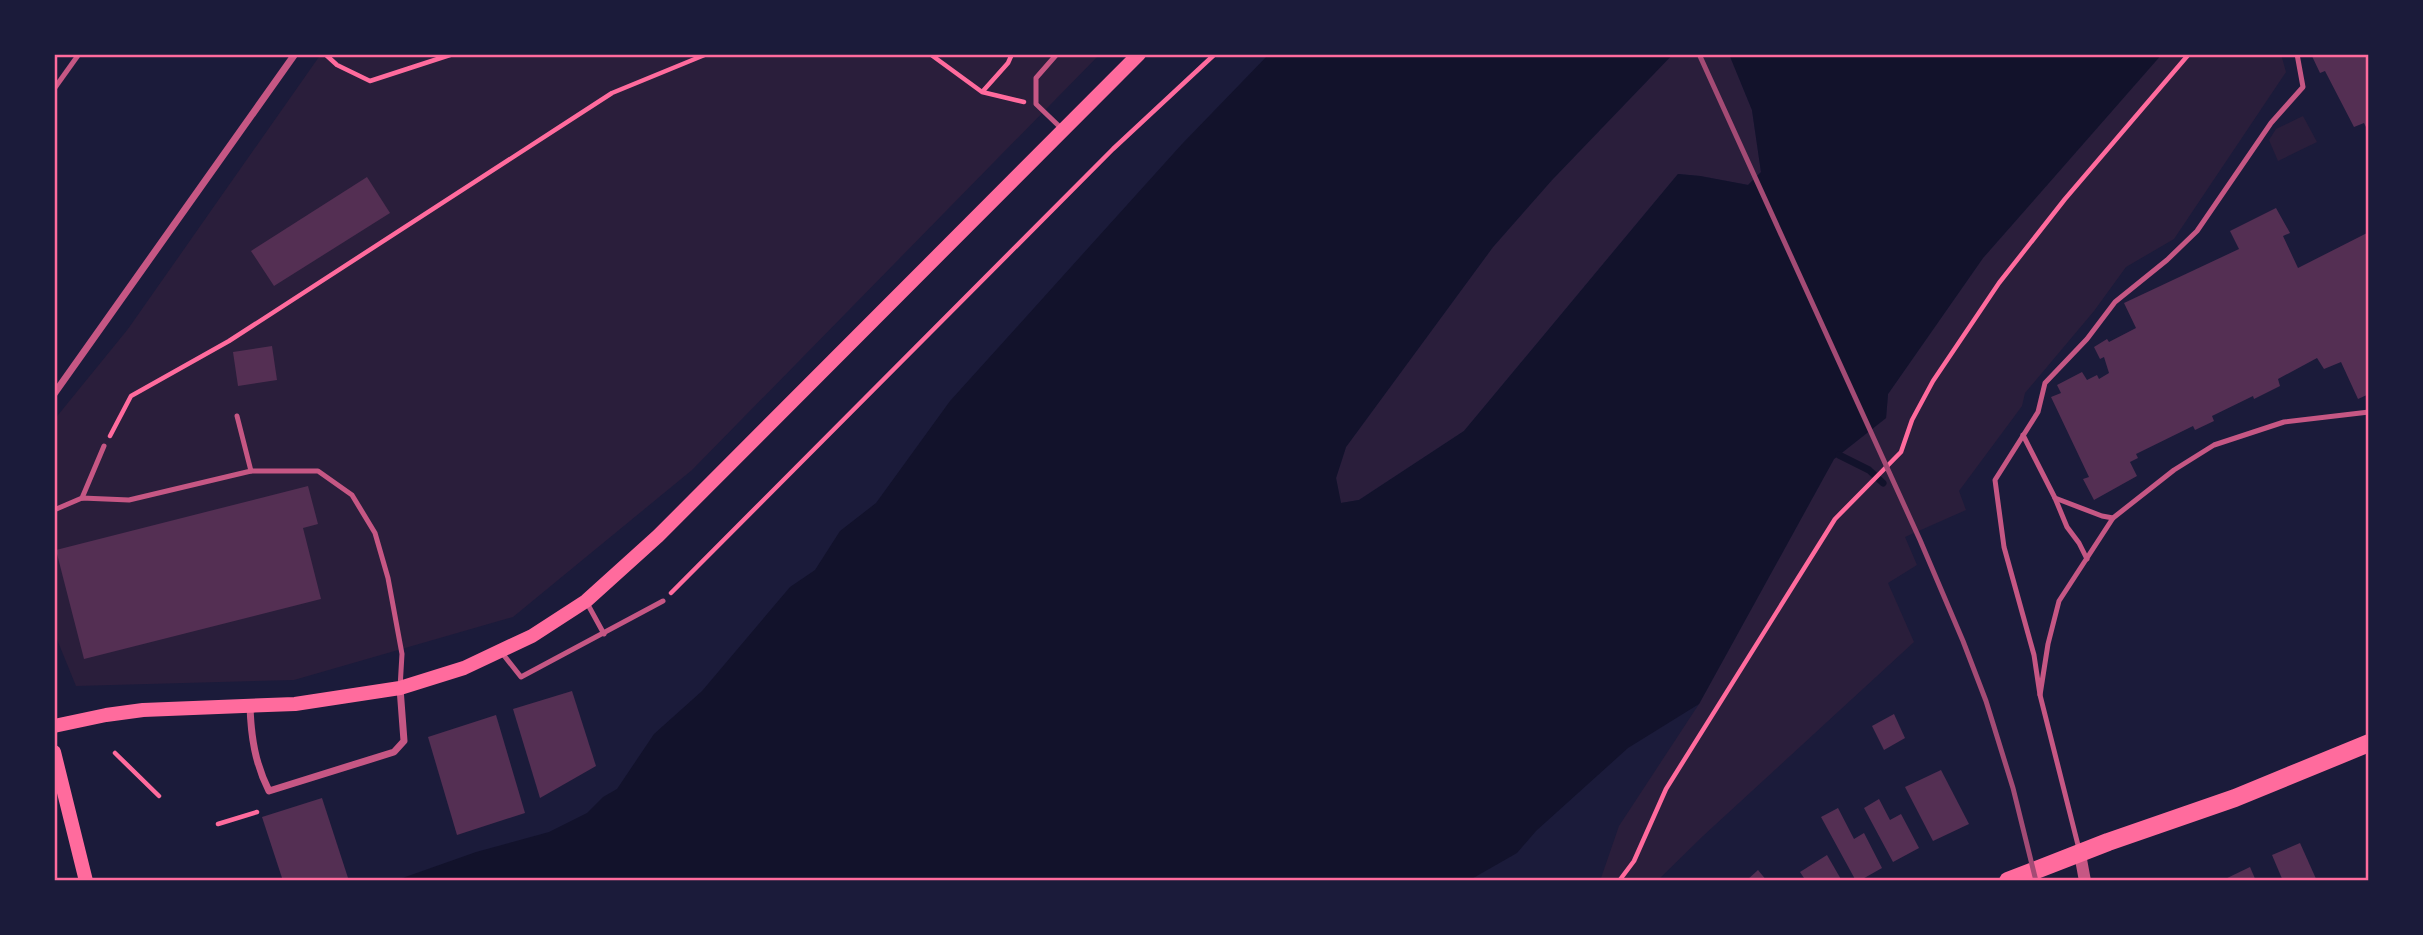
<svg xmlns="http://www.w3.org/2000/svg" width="2423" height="935" viewBox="0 0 2423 935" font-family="'Roboto Serif',serif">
<rect width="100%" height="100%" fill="#1b1b3a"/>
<g fill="#2a1e3b">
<path d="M 321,54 L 1100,54 L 692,470 L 513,617 L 294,680 L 76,686 L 54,632 L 54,420 L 128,329 Z"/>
<path d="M 1673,54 L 1729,54 L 1752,110 L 1761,172 L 1748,185 L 1700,176 L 1678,174 L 1464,431 L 1359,500 L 1341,503 L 1336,478 L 1346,447 L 1493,247 L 1552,180 Z"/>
<path d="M 2162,54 L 2281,54 L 2286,72 L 2174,239 L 2126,267 L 2094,311 L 2025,393 L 2022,406 L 1959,491 L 1966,510 L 1905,537 L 1917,565 L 1888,583 L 1914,642 L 1703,836 L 1657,881 L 1600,881 L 1619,826 L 1699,704 L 1834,459 L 1886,418 L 1888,394 L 1983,258 Z"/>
<path d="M 2303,116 L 2317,142 L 2278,161 L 2269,140 L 2276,129 Z"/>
</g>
<path fill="#12122b" d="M 1269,54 L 1673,54 L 1552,180 L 1493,247 L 1346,447 L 1336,478 L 1341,503 L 1359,500 L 1464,431 L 1678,174 L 1700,176 L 1748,185 L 1761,172 L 1752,110 L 1729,54 L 2162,54 L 1983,258 L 1888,394 L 1886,418 L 1834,459 L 1699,704 L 1628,748 L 1536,831 L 1517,853 L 1468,881 L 394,881 L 476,852 L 549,832 L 587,813 L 603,797 L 617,789 L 654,734 L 702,691 L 790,587 L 815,570 L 840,531 L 876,503 L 950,401 L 1182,144 Z"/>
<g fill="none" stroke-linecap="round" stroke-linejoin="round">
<path stroke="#12122b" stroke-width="7" d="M 1839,455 L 1869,470 L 1883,483"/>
</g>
<g fill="#542f53">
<path d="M 2311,54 L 2369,54 L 2369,133 L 2364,123 L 2354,127 L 2325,71 L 2320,73 Z"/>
<path d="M 367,177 L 390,213 L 274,286 L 251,251 Z"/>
<path d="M 2276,208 L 2290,233 L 2283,236 L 2298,268 L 2369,232 L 2369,311 L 2366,312 L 2369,317 L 2369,394 L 2358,399 L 2341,362 L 2324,369 L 2317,358 L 2278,379 L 2280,386 L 2254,399 L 2253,396 L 2212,416 L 2214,421 L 2195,430 L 2193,426 L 2136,454 L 2138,458 L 2130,462 L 2137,476 L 2094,500 L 2083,479 L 2089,477 L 2051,397 L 2061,393 L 2057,385 L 2082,372 L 2087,380 L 2097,375 L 2099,379 L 2109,373 L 2104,357 L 2100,359 L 2094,347 L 2107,339 L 2109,342 L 2136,328 L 2124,303 L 2239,249 L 2230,231 Z"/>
<path d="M 272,346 L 277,380 L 238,386 L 233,352 Z"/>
<path d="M 308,486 L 318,524 L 303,528 L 321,599 L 84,659 L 56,550 Z"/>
<path d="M 572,691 L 596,766 L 540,798 L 513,709 Z"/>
<path d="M 1894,714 L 1905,738 L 1884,750 L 1872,726 Z"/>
<path d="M 496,715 L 525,813 L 457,835 L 428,737 Z"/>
<path d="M 1941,770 L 1969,824 L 1933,841 L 1905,787 Z"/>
<path d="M 322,798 L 349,881 L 283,881 L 262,817 Z"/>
<path d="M 1879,799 L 1890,820 L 1901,814 L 1919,848 L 1893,862 L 1864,808 Z"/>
<path d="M 1838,808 L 1854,839 L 1864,833 L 1882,868 L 1859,881 L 1856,881 L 1821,817 Z"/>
<path d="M 2300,843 L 2317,881 L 2283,881 L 2272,855 Z"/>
<path d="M 1827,855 L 1842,881 L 1806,881 L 1800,872 Z"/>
<path d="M 2250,867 L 2256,881 L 2221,881 Z"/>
<path d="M 1758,870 L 1767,881 L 1746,881 Z"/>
</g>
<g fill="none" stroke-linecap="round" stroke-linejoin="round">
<g stroke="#ff6b9d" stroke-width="4.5">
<path d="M 325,54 L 337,65 L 370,81 L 453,54"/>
<path d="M 930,54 L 982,92 L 1024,102"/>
<path d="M 983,91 L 1008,63 L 1012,54"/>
<path d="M 110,436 L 131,396 L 229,341 L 612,93 L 707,54"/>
<path d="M 671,593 L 1113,149 L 1215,54"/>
<path d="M 115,753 L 159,796"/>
<path d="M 218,824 L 257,812"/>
<path d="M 1619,881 L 1634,861 L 1666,789 L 1835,519 L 1901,452 L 1912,420 L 1933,381 L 1999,283 L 2065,199 L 2189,54"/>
</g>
<g stroke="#c65784" stroke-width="5">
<path d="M 1057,54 L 1036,78 L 1036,104 L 1061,128"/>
<path d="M 54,89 L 79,54"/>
<path d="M 2023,435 L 2055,498 L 2067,527 L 2079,543 L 2087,559"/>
<path d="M 251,471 L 318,471 L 352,495 L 375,533 L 388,578 L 402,654 L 400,688"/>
<path d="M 82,498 L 104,446"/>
<path d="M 2055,498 L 2102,516 L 2113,518"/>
<path d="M 54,510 L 82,498 L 129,500 L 251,471 L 237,416"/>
<path d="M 587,603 L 604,634"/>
<path d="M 502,653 L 521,677 L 663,601"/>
<path d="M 2040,695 L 2034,655 L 2004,547 L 1995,480 L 2038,412 L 2045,383 L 2087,339 L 2115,302 L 2167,260 L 2197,231 L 2271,123 L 2303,87 L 2297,54"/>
<path d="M 2079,849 L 2040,695 L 2048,644 L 2059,601 L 2113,518 L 2174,470 L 2214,445 L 2284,422 L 2369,412"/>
</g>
<g stroke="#c65784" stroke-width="7">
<path d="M 54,394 L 295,54"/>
<path d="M 250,706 C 251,737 255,763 269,791 L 394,752 L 404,741 L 400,688"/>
</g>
<path stroke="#c65784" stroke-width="12" d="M 2080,854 L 2085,881"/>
<g stroke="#ff6b9d" stroke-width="14">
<path d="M 54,726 L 106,715 L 143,710 L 295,704 L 400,688 L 464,668 L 532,636 L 586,601 L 658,536 L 1139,54"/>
<path d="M 54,752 L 86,881"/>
</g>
<path stroke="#ff6b9d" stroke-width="18" d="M 2008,881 L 2108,842 L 2235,798 L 2369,743"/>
<path stroke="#a44b75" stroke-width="5" d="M 1699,54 L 1920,540 L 1963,641 L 1986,701 L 2013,788 L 2036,881"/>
</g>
<rect width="2423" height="935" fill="none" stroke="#1b1b3a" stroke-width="112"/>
<rect x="56" y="56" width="2311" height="823" fill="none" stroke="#ff6b9d" stroke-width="2.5"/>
</svg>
